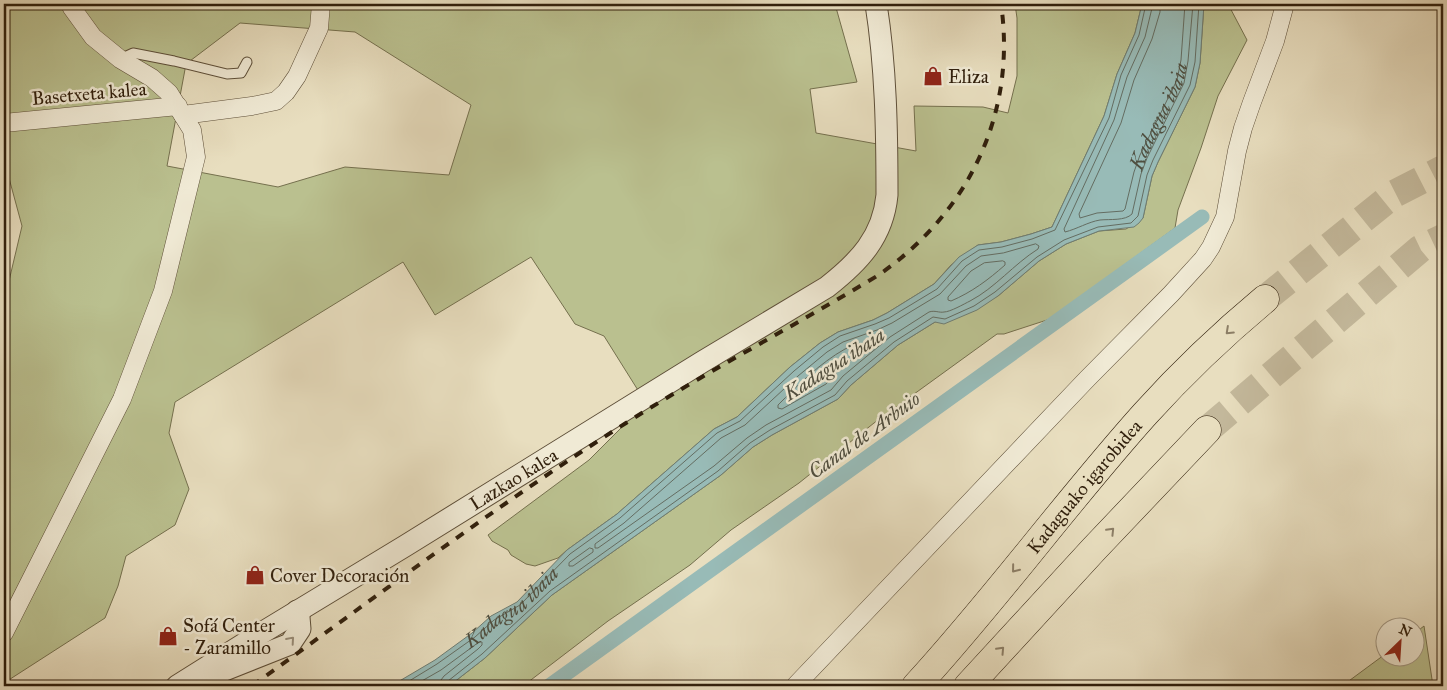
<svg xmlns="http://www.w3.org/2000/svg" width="1447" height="690" viewBox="0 0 1447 690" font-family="'IM FELL Great Primer',serif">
<rect width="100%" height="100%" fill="#e8debf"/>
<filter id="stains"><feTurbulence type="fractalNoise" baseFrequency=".004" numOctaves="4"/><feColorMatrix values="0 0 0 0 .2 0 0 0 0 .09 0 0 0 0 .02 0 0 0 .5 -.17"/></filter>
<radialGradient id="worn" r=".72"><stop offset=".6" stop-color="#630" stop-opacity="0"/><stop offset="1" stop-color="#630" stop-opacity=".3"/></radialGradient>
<g fill="#bac08f" stroke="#75704e" fill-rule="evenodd">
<path d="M 4,4 L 835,4 L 857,82 L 810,89 L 816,133 L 916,151 L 914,106 L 983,107 L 1008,113 L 1017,76 L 1017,18 L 1015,4 L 1142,4 L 1135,33 L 1117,74 L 1104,116 L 1052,227 L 1031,234 L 1001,242 L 978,245 L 951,265 L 934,284 L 887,313 L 873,320 L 838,332 L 820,343 L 790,367 L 737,417 L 714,429 L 617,514 L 567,550 L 558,558 L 535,566 L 526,564 L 511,555 L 508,550 L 492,541 L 488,535 L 589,460 L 646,403 L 604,336 L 575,324 L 531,257 L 435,315 L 403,262 L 175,402 L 169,433 L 189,489 L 175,525 L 126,556 L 118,586 L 105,618 L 4,683 L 4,302 L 22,226 L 6,167 L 4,167 ZM 240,23 L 355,32 L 471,105 L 449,175 L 345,167 L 278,187 L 167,166 L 186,64 Z"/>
<path d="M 1204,4 L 1228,4 L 1247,40 L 1218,96 L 1201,148 L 1178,210 L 1175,228 L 1050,319 L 1004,334 L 997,334 L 874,423 L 799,483 L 731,530 L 690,565 L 608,621 L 523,686 L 449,686 L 485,658 L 552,595 L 721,475 L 753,447 L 772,435 L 838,399 L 851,385 L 898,345 L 935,322 L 998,296 L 1039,261 L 1066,244 L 1099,231 L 1126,229 L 1143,218 L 1152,176 L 1158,162 L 1195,87 L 1200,63 Z"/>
<path d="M 1424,626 L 1433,686 L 1342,686 L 1384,655 L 1384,658 L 1414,658 L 1415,633 Z"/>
</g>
<path fill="#98bbb7" stroke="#6e7d73" d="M 1142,4 L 1204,4 L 1200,63 L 1195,87 L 1158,162 L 1152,176 L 1143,218 L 1139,223 L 1134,227 L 1099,231 L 1066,244 L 1039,261 L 998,296 L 977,310 L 944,324 L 935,322 L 898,345 L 851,385 L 838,399 L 772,435 L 753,447 L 721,475 L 552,595 L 485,658 L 449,686 L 391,686 L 435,660 L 472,633 L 491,616 L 517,602 L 567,550 L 617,514 L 714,429 L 737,417 L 790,367 L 820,343 L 838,332 L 873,320 L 887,313 L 934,284 L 959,257 L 978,245 L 1001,242 L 1031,234 L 1052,227 L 1104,116 L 1117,74 L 1135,33 Z"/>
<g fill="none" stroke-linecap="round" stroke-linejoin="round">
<g stroke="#646d62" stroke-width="1">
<path d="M 1153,4 L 1145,37 L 1127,77 L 1114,120 L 1064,229 L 1065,232 C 1077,229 1088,222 1100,220 C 1110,219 1125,221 1132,214 L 1141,174 L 1147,158 L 1184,83 L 1188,61 L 1193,4"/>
<path id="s1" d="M 1160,4 L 1160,12 L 1152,39 L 1134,80 L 1121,123 L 1079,214 L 1080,218 L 1097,213 L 1123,211 L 1125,209 L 1134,172 L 1140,155 L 1177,80 L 1181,60 L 1185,4"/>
<path d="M 1036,244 L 1039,246 L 1038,249 C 1014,264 995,288 970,301 C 964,304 950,312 944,312 C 939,313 935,310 929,312 L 890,337 L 843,376 L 831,390 L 766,425 L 747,438 L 714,466 L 598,548 L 595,548 L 595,544 L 624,523 L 721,438 L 745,425 L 798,376 L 827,352 L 843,342 L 877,330 L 892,323 L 940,294 L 966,266 L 981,256 L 1003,253 Z"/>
<path d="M 1003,261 L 1005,262 L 1005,265 C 988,280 972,292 951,301 L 948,300 L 948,297 L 971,271 L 984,263 Z"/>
<path d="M 864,343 L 867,344 L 867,347 L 838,371 L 826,384 L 782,409 L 778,408 L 778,405 C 798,385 820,363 845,349 C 851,346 858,345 864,343 Z"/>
<path d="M 590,548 L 593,549 L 593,552 L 573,566 L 569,566 L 569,563 Z"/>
<path id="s2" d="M 401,686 L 437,664 L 475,637 L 494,620 L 520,605 L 570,554 L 620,518 L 717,433 L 740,421 L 794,371 L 823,347 L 840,336 L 875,324 L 889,318 L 937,289 L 962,261 L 979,250 L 1002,247 L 1032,239 L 1055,230 L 1109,118 L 1121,75 L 1139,35 L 1146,4"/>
<path d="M 413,686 L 441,670 L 479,642 L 482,642 L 482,645 L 478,649 L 444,676 L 441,680 L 440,686"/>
<path d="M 447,686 L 448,681 L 482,654 L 550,591 L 718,471 L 750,443 L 770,430 L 835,395 L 847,381 L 894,342 L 933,317 L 945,319 L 974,306 L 995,292 L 1037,257 L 1064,240 L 1098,227 L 1131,223 L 1138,216 L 1147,175 L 1153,160 L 1190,85 L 1195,62 L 1199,4"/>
</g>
<path stroke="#98bbb7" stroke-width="15" d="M 549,686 L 1202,217"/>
<g stroke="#c3b89b" stroke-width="28" stroke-dasharray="28 14" stroke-linecap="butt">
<path d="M 1265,299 L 1394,194 L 1443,169"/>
<path d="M 1207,430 L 1420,249 L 1443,238"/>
</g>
<defs>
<path id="service" d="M 120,59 L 133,53 L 174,61 L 227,74 L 241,73 L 247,62"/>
<g id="minor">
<path d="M 183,115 L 252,106 L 276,101 L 286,92 L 297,76 L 319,28 L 321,4"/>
<path d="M 4,123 L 178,106"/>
<path d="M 4,633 L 122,399 L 163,291 L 196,157 L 192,130 L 169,93 L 152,78 L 120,59 L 93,37 L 72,8 L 70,4"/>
<path d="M 795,686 L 1087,379 L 1171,294 L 1203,259 L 1211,247 L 1225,217 L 1237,151 L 1243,128 L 1252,102 L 1275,41 L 1285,4"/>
</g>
<g id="tertiary">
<path d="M 212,675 L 290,644 L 300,629 L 299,617 L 297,611"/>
<path id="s3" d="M 177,686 L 255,637 L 405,546 L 702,362 L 827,287 C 859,262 883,237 887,195 C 887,131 886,67 876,4"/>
</g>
<g id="motorway">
<path id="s4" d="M 916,686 C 996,599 1066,502 1145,414 C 1182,373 1223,334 1265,299"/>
<path d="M 968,686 L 1094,549 L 1207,430"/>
</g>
</defs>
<use href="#service" stroke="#5e4f39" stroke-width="11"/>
<use href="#minor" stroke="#5e4f39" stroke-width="19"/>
<use href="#tertiary" stroke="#5e4f39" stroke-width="23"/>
<use href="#motorway" stroke="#301f0c" stroke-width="29"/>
<use href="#service" stroke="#f0ead5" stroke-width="9"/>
<use href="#minor" stroke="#f0ead5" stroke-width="18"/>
<use href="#tertiary" stroke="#f0ead5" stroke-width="21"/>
<use href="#motorway" stroke="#e8debf" stroke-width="28"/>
<path stroke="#301f0c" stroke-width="4" stroke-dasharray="9 9" stroke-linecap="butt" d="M 252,686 C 376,597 497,505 626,423 C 708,371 794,326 877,276 C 968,214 1017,114 1001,4"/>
</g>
<defs><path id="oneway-chevron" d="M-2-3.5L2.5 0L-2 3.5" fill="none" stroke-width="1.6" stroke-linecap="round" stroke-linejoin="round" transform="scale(1.25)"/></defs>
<g stroke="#8c7e66">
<use href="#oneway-chevron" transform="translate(1229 331) rotate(137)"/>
<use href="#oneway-chevron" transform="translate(1111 531) rotate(-46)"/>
<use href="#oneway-chevron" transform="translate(1015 569) rotate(129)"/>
<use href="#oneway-chevron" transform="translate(1001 650) rotate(-47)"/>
</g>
<use stroke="#9a8f7b" href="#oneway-chevron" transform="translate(291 640) rotate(-49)"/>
<defs>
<symbol id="shop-bare" viewBox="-9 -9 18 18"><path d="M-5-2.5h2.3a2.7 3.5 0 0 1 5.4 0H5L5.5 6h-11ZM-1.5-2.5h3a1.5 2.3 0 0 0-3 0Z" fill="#8f2418" stroke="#f0ead5" stroke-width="2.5" paint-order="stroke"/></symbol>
</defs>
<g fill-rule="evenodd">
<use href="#shop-bare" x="919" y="62" width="28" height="28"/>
<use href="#shop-bare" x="241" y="561" width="28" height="28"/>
<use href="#shop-bare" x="154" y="622" width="28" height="28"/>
</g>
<g text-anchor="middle" stroke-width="5" stroke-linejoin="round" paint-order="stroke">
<g font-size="19" fill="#301f0c" stroke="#f0ead5" text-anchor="start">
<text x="948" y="83">Eliza</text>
<text x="270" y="582">Cover Decoración</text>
<text x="183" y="632">Sofá Center<tspan x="183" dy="22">- Zaramillo</tspan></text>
</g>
<g font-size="19" fill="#301f0c" stroke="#f0ead5">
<text transform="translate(89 93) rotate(-5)" y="7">Basetxeta kalea</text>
<text dy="7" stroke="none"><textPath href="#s3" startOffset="395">Lazkao kalea</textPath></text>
<text dy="7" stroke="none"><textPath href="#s4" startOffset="261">Kadaguako igarobidea</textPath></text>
</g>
<g font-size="20" font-style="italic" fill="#4f4e3f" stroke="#f0ead5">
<text dy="7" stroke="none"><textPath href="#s1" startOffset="376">Kadagua ibaia</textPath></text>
<text transform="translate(834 364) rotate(-33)" y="7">Kadagua ibaia</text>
<text transform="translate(864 435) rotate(-36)" y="7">Canal de Arbuio</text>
<text dy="7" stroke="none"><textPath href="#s2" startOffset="136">Kadagua ibaia</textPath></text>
</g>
</g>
<rect width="1447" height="690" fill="none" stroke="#e8debf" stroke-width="20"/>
<rect x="5" y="5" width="1437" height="680" fill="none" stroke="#301f0c" stroke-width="2.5"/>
<rect x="10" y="10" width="1427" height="670" fill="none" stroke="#301f0c"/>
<g transform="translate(1400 642) rotate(25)"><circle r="24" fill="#f0ead5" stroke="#a39985"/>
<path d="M0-4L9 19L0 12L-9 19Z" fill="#8f2418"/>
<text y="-8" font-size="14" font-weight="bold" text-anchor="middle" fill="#301f0c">N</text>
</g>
<rect width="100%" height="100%" filter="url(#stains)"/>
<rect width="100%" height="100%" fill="url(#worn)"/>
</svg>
